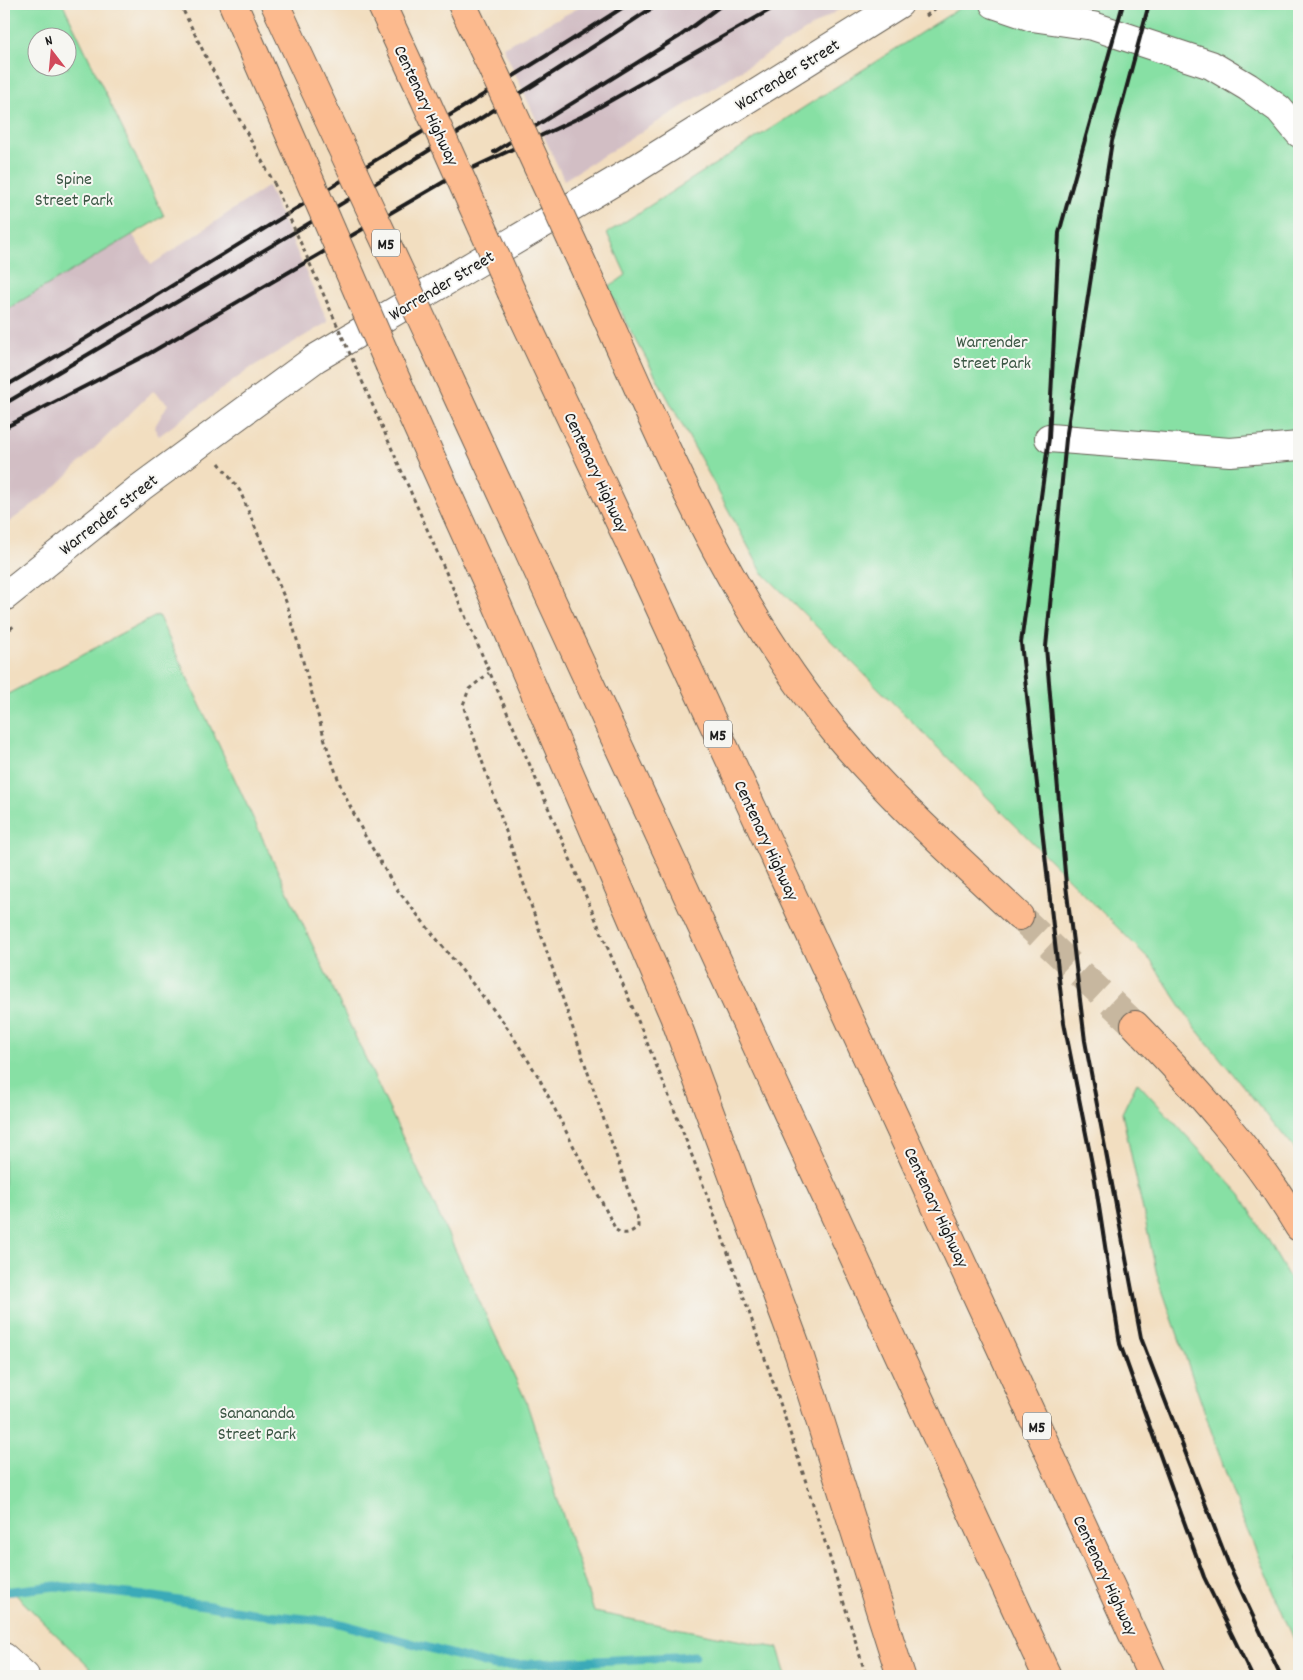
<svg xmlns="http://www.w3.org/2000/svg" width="1303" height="1680" viewBox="0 0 1303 1680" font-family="Dekko,sans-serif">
<rect width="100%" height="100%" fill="#f6f6f2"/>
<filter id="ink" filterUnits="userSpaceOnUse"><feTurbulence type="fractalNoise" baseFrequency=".02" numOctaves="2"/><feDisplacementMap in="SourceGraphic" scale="10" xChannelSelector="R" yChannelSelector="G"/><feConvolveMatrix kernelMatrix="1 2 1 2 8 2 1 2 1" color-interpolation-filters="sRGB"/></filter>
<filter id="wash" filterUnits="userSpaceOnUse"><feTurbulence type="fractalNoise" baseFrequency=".0096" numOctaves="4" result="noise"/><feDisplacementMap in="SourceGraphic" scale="20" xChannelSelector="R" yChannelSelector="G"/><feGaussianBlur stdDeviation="1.12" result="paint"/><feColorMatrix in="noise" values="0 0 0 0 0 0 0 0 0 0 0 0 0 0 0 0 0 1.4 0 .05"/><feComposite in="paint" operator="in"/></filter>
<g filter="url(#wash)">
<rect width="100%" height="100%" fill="#f2dec0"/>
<g fill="#d2bec4">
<path d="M 586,4 L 848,4 L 564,180 L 503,47 Z"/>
<path d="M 268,186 L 328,322 L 252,367 L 159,436 L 154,428 L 168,404 L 153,391 L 51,491 L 4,526 L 4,311 L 133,235 L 151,265 Z"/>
</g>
<g fill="#87e0a4" stroke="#527e60" fill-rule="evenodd">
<path d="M 4,4 L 63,4 L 164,216 L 4,311 ZM 38,38 L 68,38 L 68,68 L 38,68 Z"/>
<path d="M 966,4 L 1299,4 L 1299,1154 L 1196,1029 L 1151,961 L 762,572 L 608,288 L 626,275 L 607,233 Z"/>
<path d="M 158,615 L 526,1401 L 594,1612 L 778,1648 L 786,1676 L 98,1676 L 4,1583 L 4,696 Z"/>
<path d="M 1137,1082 L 1241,1195 L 1299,1294 L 1299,1651 L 1239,1511 L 1157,1275 L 1122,1113 Z"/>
</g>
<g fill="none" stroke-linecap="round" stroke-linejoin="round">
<path stroke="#3baab8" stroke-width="9" d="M 4,1592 L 56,1586 L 155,1597 L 258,1614 L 334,1622 L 495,1666 L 695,1656"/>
</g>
</g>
<g filter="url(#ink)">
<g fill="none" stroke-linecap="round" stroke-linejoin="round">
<path stroke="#c7b79f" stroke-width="28" stroke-dasharray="28 14" stroke-linecap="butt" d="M 1019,916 L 1135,1025"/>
<defs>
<g id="minor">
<path d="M 994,4 L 1032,17 L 1093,26 L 1211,65 L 1248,87 L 1279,109 L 1299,133"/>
<path d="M 1049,438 L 1230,452 L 1299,446"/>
<path d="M 4,597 L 141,487 L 316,358 L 637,168 L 899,4"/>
<path d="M 4,1657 L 25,1676"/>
</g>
<g id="highway">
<path d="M 233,4 L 304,167"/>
<path d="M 275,4 L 340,144"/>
<path d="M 381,4 L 423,95"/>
<path d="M 462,4 L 487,57"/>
<path d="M 578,254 C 655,421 722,597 841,739 C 895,803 959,859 1019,916"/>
<path d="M 512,293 L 649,584 L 1152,1676"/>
<path d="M 432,341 L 1047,1676"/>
<path d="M 390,366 L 492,593 L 674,1016 L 799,1354 L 901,1676"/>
<path d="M 1135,1025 C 1195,1087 1255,1153 1299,1227"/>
</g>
</defs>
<use href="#minor" stroke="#676055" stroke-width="30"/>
<use href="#highway" stroke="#676055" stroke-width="30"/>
<g stroke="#676055" stroke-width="3" stroke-dasharray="4 4" stroke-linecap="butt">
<path d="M 180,4 L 211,67 L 274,183"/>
<path d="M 926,16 L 941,4"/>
<path d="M 362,381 C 466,618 571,855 668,1094 C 743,1283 808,1482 866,1676"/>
<path d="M 219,463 L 240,491 L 287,604 L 326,744 L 342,790 L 364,834 L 395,887 L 505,1024 L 538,1076 L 616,1230 C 625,1236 630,1233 638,1227 L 638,1220 L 463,705 L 469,689 L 489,673"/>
<path d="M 4,634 L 15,625"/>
</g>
<use href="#minor" stroke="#fff" stroke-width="28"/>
<use href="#highway" stroke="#fcba8e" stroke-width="28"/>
<g stroke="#1c1c1c" stroke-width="4">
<path d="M 1123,4 L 1059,233 L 1049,438 L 1021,643 L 1064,1023 L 1094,1174 L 1120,1344 L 1204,1577 L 1252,1676"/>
<path d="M 1149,4 L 1112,141 L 1066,439 L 1046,647 L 1066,885 L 1085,1041 L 1141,1338 L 1229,1565 L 1281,1676"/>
<path d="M 494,152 L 680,36 L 723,4"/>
<path d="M 4,387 C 112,324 217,258 323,192 C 425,130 528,69 628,4"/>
<path d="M 4,404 C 224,274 445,146 658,4"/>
<path d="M 4,428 L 150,353 L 447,180 L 587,114 L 780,4"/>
</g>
<defs>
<g id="highway-bridge">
<path d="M 487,57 L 578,254"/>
<path d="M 423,95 L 512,293"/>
<path d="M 340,144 L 432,341"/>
<path d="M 304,167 L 390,366"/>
</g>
</defs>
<use href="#highway-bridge" stroke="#676055" stroke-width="30" stroke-linecap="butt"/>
<path stroke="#676055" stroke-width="3" stroke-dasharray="4 4" stroke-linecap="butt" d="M 274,183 L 362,381"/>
<use href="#highway-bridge" stroke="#fcba8e" stroke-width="28"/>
</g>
</g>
<g text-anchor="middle" stroke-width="4" stroke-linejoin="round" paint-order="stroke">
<g fill="#f6f6f2" stroke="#5d5d5c" stroke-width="1">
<rect x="372" y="229.5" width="28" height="27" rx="4"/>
<rect x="704" y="720.5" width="28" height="27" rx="4"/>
<rect x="1023" y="1412.5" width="28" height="27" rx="4"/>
</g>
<g font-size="16" font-weight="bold" fill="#1c1c1c">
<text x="386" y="249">M5</text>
<text x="718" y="740">M5</text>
<text x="1037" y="1432">M5</text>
</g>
<g font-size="18" fill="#1c1c1c" stroke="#f6f6f2">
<text transform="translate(787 74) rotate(-32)" y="6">Warrender Street</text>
<text transform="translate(427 105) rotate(65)" y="6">Centenary Highway</text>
<text transform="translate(441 285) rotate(-31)" y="6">Warrender Street</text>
<text transform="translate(597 472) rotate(65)" y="6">Centenary Highway</text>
<text transform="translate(108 514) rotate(-38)" y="6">Warrender Street</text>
<text transform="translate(767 840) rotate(65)" y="6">Centenary Highway</text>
<text transform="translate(937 1207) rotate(65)" y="6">Centenary Highway</text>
<text transform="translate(1106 1575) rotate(65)" y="6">Centenary Highway</text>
</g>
<g font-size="18" fill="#3c5745" stroke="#f6f6f2">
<text x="74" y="184">Spine<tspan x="74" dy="21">Street Park</tspan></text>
<text x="992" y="347">Warrender<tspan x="992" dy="21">Street Park</tspan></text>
<text x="257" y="1418">Sanananda<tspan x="257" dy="21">Street Park</tspan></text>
</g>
</g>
<rect width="1303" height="1680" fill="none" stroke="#f6f6f2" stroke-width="20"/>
<g transform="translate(52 52) rotate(344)"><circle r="24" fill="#f6f6f2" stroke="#9f9f9c"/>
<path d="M0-4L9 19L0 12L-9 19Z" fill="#d1495b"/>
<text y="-8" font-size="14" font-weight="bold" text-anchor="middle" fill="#1c1c1c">N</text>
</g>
</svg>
